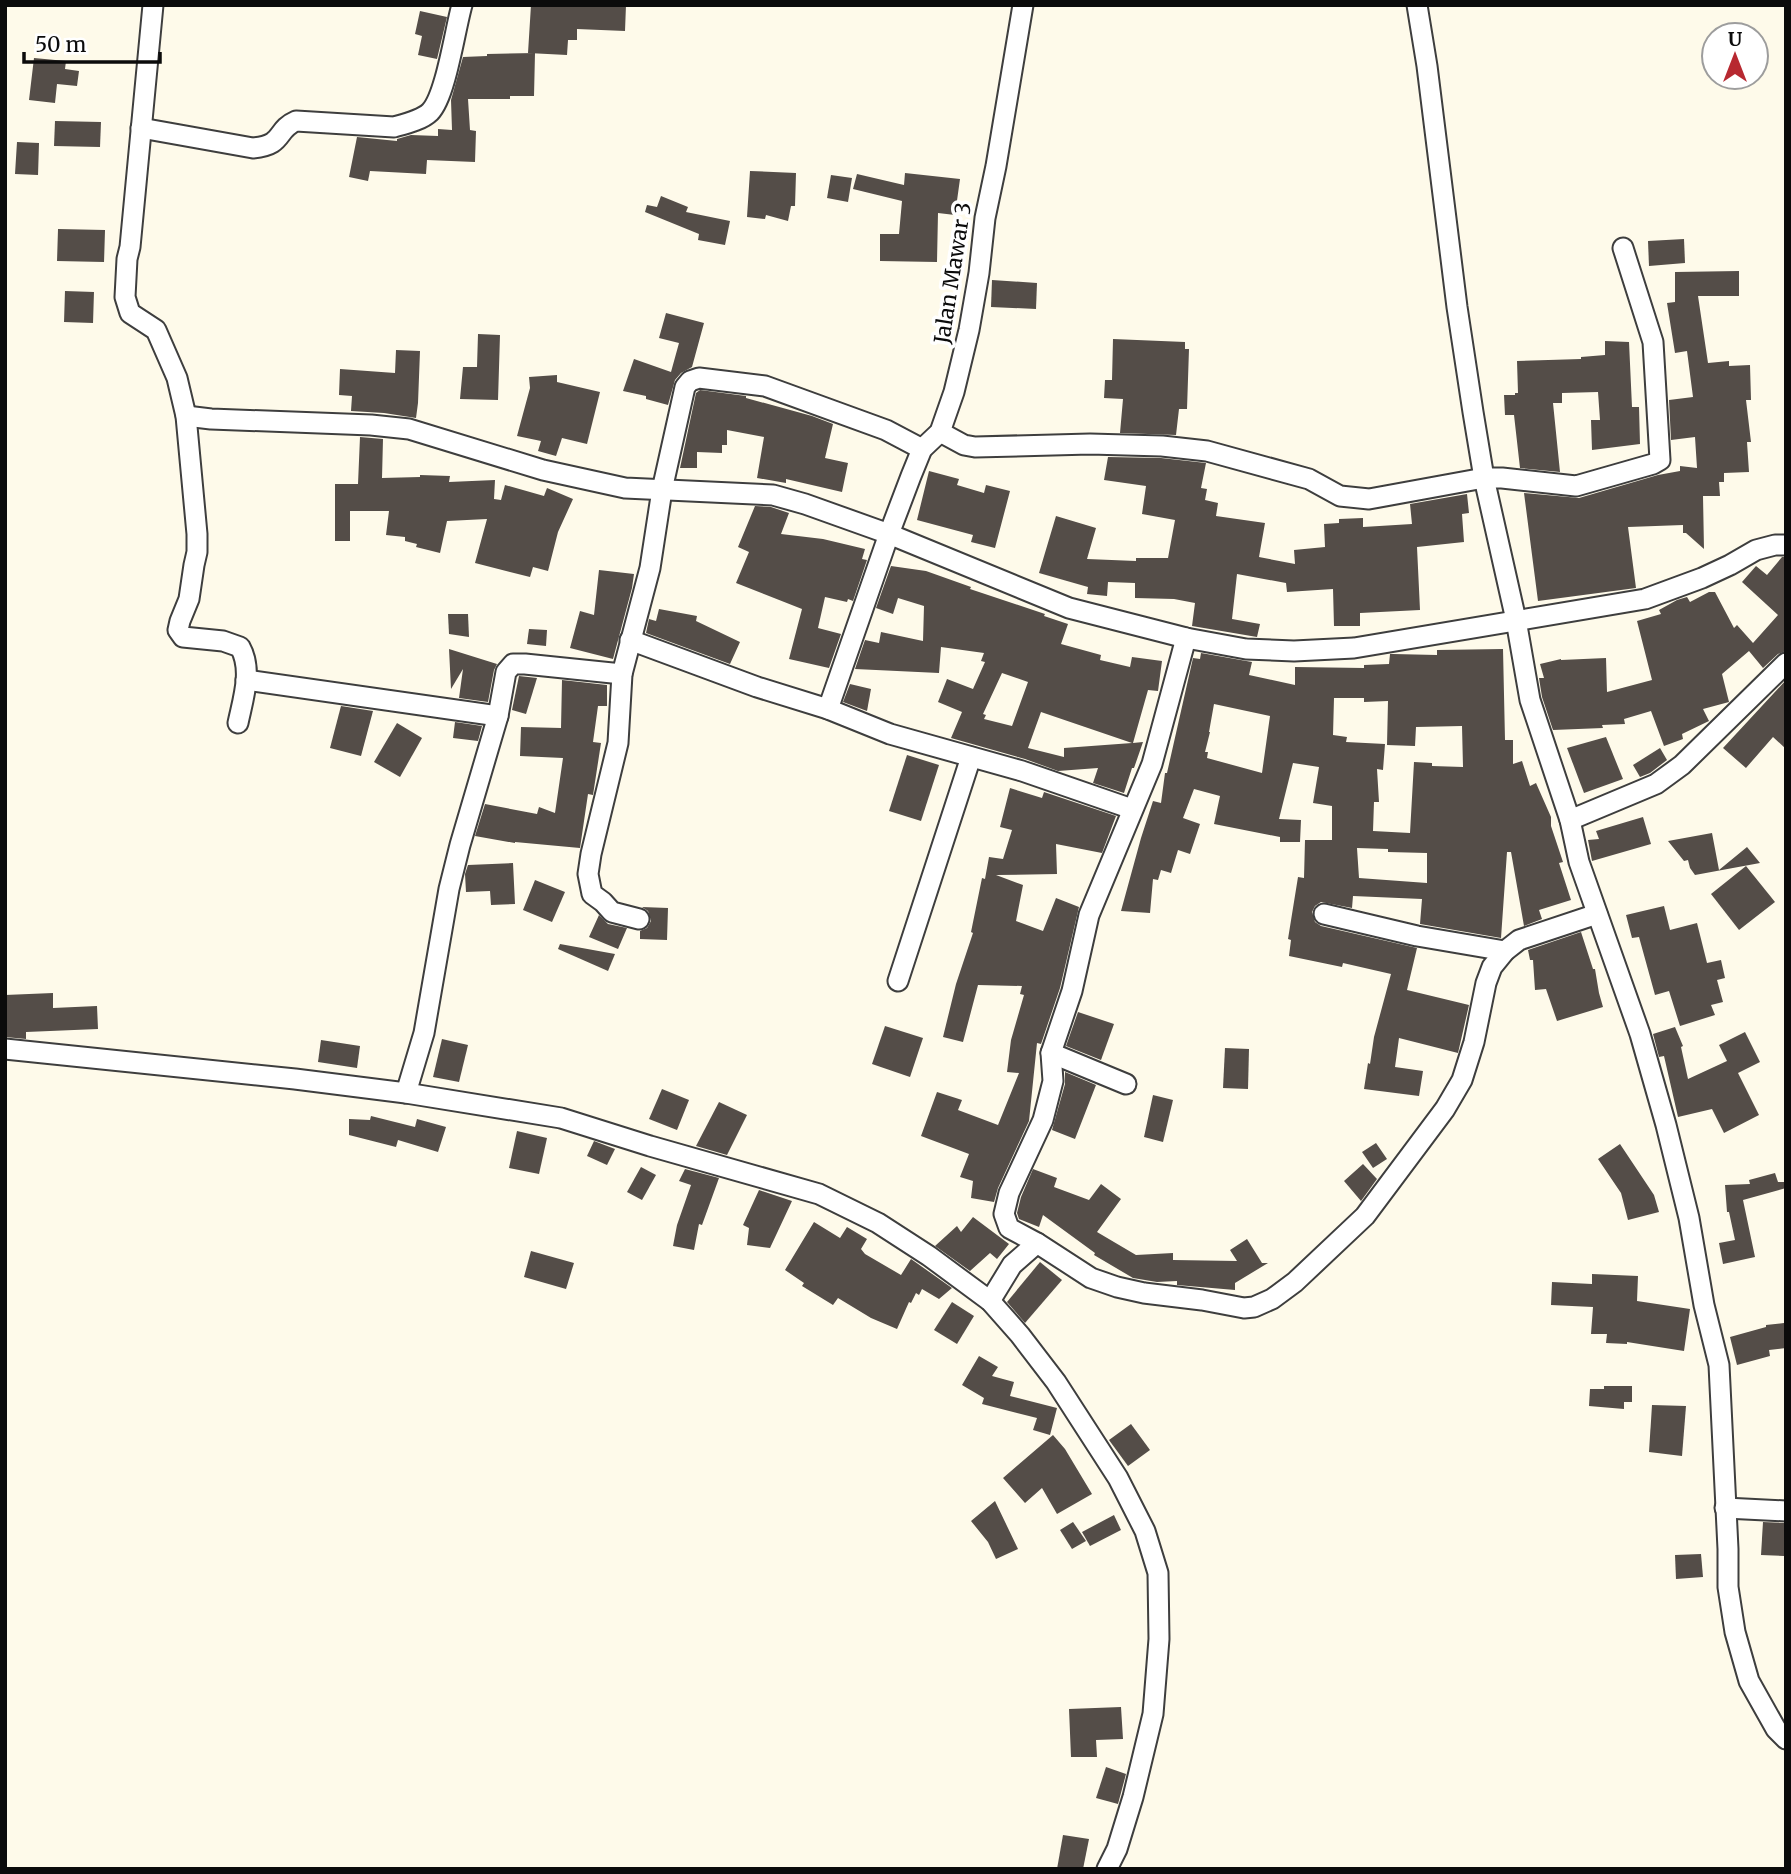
<svg xmlns="http://www.w3.org/2000/svg" width="1791" height="1874" viewBox="0 0 1791 1874" font-family="Merriweather,serif">
<rect width="100%" height="100%" fill="#fefaea"/>
<g fill="#544d48" fill-rule="evenodd">
<path d="M 531,5 L 626,5 L 625,31 L 577,29 L 577,40 L 568,40 L 567,55 L 528,53 Z"/>
<path d="M 420,11 L 447,17 L 437,59 L 418,55 L 422,36 L 415,34 Z"/>
<path d="M 535,53 L 534,96 L 510,96 L 510,99 L 468,99 L 470,130 L 476,131 L 475,162 L 427,160 L 426,174 L 370,171 L 368,181 L 349,177 L 357,137 L 397,141 L 397,139 L 411,135 L 438,136 L 438,129 L 452,130 L 451,100 L 463,57 L 487,56 L 487,54 Z"/>
<path d="M 34,58 L 66,61 L 65,69 L 79,71 L 77,86 L 57,84 L 55,103 L 29,100 Z"/>
<path d="M 55,121 L 101,122 L 100,147 L 54,146 Z"/>
<path d="M 17,142 L 39,143 L 38,175 L 15,174 Z"/>
<path d="M 750,171 L 796,173 L 795,206 L 791,206 L 788,221 L 766,215 L 765,219 L 747,217 Z"/>
<path d="M 905,173 L 960,179 L 955,215 L 938,213 L 937,262 L 880,261 L 880,234 L 899,234 L 902,201 L 853,189 L 857,174 L 904,185 Z"/>
<path d="M 831,175 L 852,178 L 848,202 L 827,198 Z"/>
<path d="M 661,196 L 688,207 L 686,212 L 730,221 L 725,245 L 698,240 L 699,234 L 645,212 L 647,205 L 657,207 Z"/>
<path d="M 58,229 L 105,230 L 104,262 L 57,261 Z"/>
<path d="M 1684,239 L 1685,263 L 1649,266 L 1648,241 Z"/>
<path d="M 1739,271 L 1739,296 L 1698,296 L 1708,363 L 1729,361 L 1729,366 L 1750,365 L 1751,400 L 1746,400 L 1751,442 L 1747,442 L 1749,472 L 1724,473 L 1724,482 L 1719,482 L 1720,496 L 1703,496 L 1704,549 L 1686,533 L 1683,533 L 1683,525 L 1628,527 L 1636,588 L 1538,601 L 1524,493 L 1579,498 L 1658,475 L 1680,471 L 1680,466 L 1697,468 L 1695,437 L 1671,440 L 1669,400 L 1693,397 L 1687,351 L 1675,353 L 1667,303 L 1675,302 L 1675,272 Z"/>
<path d="M 992,280 L 1037,283 L 1036,309 L 991,307 Z"/>
<path d="M 65,291 L 94,292 L 93,323 L 64,322 Z"/>
<path d="M 666,313 L 704,323 L 692,367 L 681,373 L 675,380 L 668,405 L 646,399 L 646,396 L 623,391 L 634,359 L 671,372 L 679,343 L 659,338 Z"/>
<path d="M 478,334 L 500,335 L 498,400 L 460,399 L 463,367 L 477,367 Z"/>
<path d="M 1113,339 L 1185,342 L 1185,349 L 1189,349 L 1187,409 L 1179,409 L 1176,435 L 1120,433 L 1123,399 L 1104,398 L 1105,380 L 1112,380 Z"/>
<path d="M 1605,341 L 1629,342 L 1632,407 L 1639,407 L 1640,444 L 1592,450 L 1591,420 L 1600,420 L 1598,392 L 1562,393 L 1562,403 L 1553,403 L 1560,472 L 1520,468 L 1514,415 L 1505,415 L 1504,395 L 1515,395 L 1515,393 L 1518,393 L 1517,361 L 1581,359 L 1581,357 L 1605,355 Z"/>
<path d="M 396,350 L 420,351 L 418,403 L 416,418 L 384,413 L 351,411 L 352,396 L 339,395 L 340,369 L 395,373 Z"/>
<path d="M 557,375 L 557,382 L 600,392 L 587,444 L 562,438 L 556,456 L 538,451 L 541,441 L 517,436 L 530,388 L 529,377 Z"/>
<path d="M 700,390 L 746,396 L 746,398 L 812,416 L 833,424 L 825,458 L 848,463 L 842,492 L 786,479 L 786,483 L 757,478 L 764,437 L 727,430 L 727,445 L 722,445 L 722,453 L 697,452 L 697,468 L 680,468 L 696,393 Z"/>
<path d="M 360,437 L 383,439 L 382,478 L 420,477 L 420,475 L 450,476 L 449,482 L 495,480 L 494,499 L 501,500 L 505,485 L 544,496 L 547,488 L 573,499 L 558,532 L 548,571 L 533,567 L 530,577 L 475,563 L 487,519 L 447,521 L 440,553 L 416,547 L 417,544 L 405,541 L 405,537 L 386,535 L 389,511 L 350,511 L 350,541 L 335,541 L 335,484 L 358,484 Z"/>
<path d="M 1108,457 L 1161,458 L 1206,463 L 1201,488 L 1207,489 L 1205,500 L 1218,503 L 1216,516 L 1265,523 L 1259,557 L 1295,564 L 1294,550 L 1325,547 L 1324,524 L 1339,523 L 1339,519 L 1363,518 L 1363,527 L 1412,524 L 1410,504 L 1467,494 L 1469,513 L 1462,514 L 1464,542 L 1417,547 L 1420,610 L 1360,613 L 1360,626 L 1334,626 L 1333,589 L 1287,592 L 1286,583 L 1237,574 L 1232,619 L 1260,624 L 1257,637 L 1192,626 L 1195,603 L 1174,599 L 1135,598 L 1135,583 L 1108,582 L 1107,596 L 1087,594 L 1088,587 L 1039,573 L 1056,516 L 1096,528 L 1087,559 L 1136,561 L 1136,558 L 1168,558 L 1175,520 L 1142,514 L 1146,486 L 1104,480 Z"/>
<path d="M 929,471 L 959,479 L 957,485 L 984,493 L 986,485 L 1010,491 L 995,548 L 971,542 L 973,535 L 917,520 Z"/>
<path d="M 755,506 L 771,507 L 789,513 L 781,534 L 823,539 L 865,549 L 862,559 L 867,560 L 853,601 L 848,599 L 847,602 L 825,597 L 818,628 L 841,634 L 829,668 L 789,659 L 802,609 L 736,583 L 749,552 L 738,547 Z"/>
<path d="M 1782,557 L 1786,557 L 1786,651 L 1778,654 L 1763,668 L 1749,651 L 1722,674 L 1729,702 L 1703,709 L 1709,721 L 1682,734 L 1683,739 L 1664,746 L 1651,711 L 1624,719 L 1625,724 L 1602,725 L 1603,728 L 1553,730 L 1542,697 L 1539,678 L 1544,678 L 1540,664 L 1561,659 L 1561,660 L 1606,658 L 1607,692 L 1652,680 L 1637,621 L 1661,614 L 1659,610 L 1677,600 L 1687,597 L 1690,602 L 1709,592 L 1715,592 L 1734,628 L 1737,625 L 1753,643 L 1778,615 L 1742,582 L 1756,566 L 1767,575 Z"/>
<path d="M 891,566 L 926,571 L 971,587 L 970,589 L 1045,614 L 1044,616 L 1068,624 L 1061,644 L 1101,655 L 1100,660 L 1130,667 L 1132,657 L 1162,661 L 1158,691 L 1148,690 L 1133,743 L 1143,742 L 1134,768 L 1132,768 L 1124,793 L 1093,783 L 1098,768 L 1058,771 L 1025,759 L 951,738 L 962,712 L 938,702 L 947,679 L 973,689 L 985,662 L 981,661 L 984,653 L 941,647 L 939,673 L 855,669 L 865,640 L 879,643 L 881,632 L 923,641 L 924,606 L 898,598 L 893,614 L 876,608 ZM 1002,673 L 1028,682 L 1012,726 L 984,719 L 986,715 L 983,714 ZM 1041,712 L 1132,743 L 1064,748 L 1064,757 L 1028,748 Z"/>
<path d="M 599,570 L 634,574 L 632,588 L 613,659 L 570,648 L 580,611 L 594,615 Z"/>
<path d="M 659,609 L 697,616 L 696,621 L 740,642 L 730,664 L 646,633 L 649,619 L 656,621 Z"/>
<path d="M 448,614 L 468,614 L 469,637 L 449,634 Z"/>
<path d="M 529,629 L 547,630 L 546,646 L 527,644 Z"/>
<path d="M 449,649 L 497,664 L 494,670 L 488,702 L 459,698 L 463,669 L 451,689 Z"/>
<path d="M 1503,649 L 1505,740 L 1513,740 L 1513,764 L 1522,761 L 1530,786 L 1536,783 L 1551,817 L 1551,826 L 1563,862 L 1559,863 L 1571,900 L 1539,910 L 1542,919 L 1524,926 L 1511,852 L 1507,852 L 1501,938 L 1420,924 L 1422,899 L 1353,896 L 1352,908 L 1321,902 L 1315,906 L 1312,912 L 1315,922 L 1321,926 L 1417,948 L 1407,990 L 1469,1005 L 1458,1053 L 1399,1038 L 1395,1067 L 1423,1071 L 1419,1096 L 1364,1089 L 1368,1063 L 1370,1064 L 1374,1037 L 1391,974 L 1343,963 L 1342,967 L 1289,956 L 1291,940 L 1288,939 L 1298,877 L 1304,878 L 1305,840 L 1332,840 L 1332,806 L 1313,803 L 1319,767 L 1293,763 L 1279,819 L 1301,820 L 1300,842 L 1280,842 L 1280,837 L 1214,824 L 1220,796 L 1194,789 L 1183,818 L 1200,824 L 1190,854 L 1178,850 L 1171,873 L 1161,870 L 1158,880 L 1153,879 L 1150,913 L 1121,911 L 1141,838 L 1153,801 L 1161,803 L 1165,773 L 1167,773 L 1193,658 L 1200,659 L 1201,653 L 1252,662 L 1249,675 L 1295,685 L 1295,667 L 1364,668 L 1364,665 L 1389,664 L 1390,654 L 1393,654 L 1437,655 L 1437,650 ZM 1334,698 L 1364,698 L 1364,702 L 1388,701 L 1387,745 L 1415,746 L 1416,727 L 1462,726 L 1463,767 L 1432,766 L 1432,763 L 1414,762 L 1410,833 L 1373,831 L 1374,802 L 1379,802 L 1377,769 L 1383,770 L 1385,744 L 1346,742 L 1347,737 L 1333,735 ZM 1214,704 L 1270,716 L 1262,773 L 1207,758 L 1208,752 L 1205,752 L 1210,732 L 1209,732 ZM 1357,848 L 1388,849 L 1388,852 L 1427,853 L 1427,883 L 1359,878 Z"/>
<path d="M 519,676 L 537,678 L 526,714 L 512,710 Z"/>
<path d="M 562,680 L 607,685 L 607,706 L 598,706 L 593,742 L 601,743 L 593,795 L 588,794 L 580,848 L 515,842 L 515,843 L 475,836 L 485,804 L 537,814 L 539,807 L 555,813 L 563,758 L 520,756 L 521,727 L 561,728 Z"/>
<path d="M 1786,680 L 1786,749 L 1773,737 L 1746,768 L 1723,748 Z"/>
<path d="M 850,684 L 871,689 L 867,711 L 843,702 Z"/>
<path d="M 341,706 L 373,711 L 361,756 L 330,748 Z"/>
<path d="M 455,722 L 482,726 L 478,741 L 453,738 Z"/>
<path d="M 397,723 L 422,738 L 400,777 L 374,762 Z"/>
<path d="M 1606,737 L 1623,779 L 1584,793 L 1567,748 Z"/>
<path d="M 1660,748 L 1667,760 L 1650,773 L 1640,777 L 1633,765 Z"/>
<path d="M 907,755 L 939,765 L 921,821 L 889,811 Z"/>
<path d="M 1010,788 L 1042,798 L 1044,792 L 1116,816 L 1102,853 L 1056,844 L 1057,874 L 996,875 L 1023,885 L 1016,921 L 1043,931 L 1056,898 L 1079,907 L 1060,988 L 1041,1044 L 1037,1043 L 1029,1121 L 998,1188 L 994,1202 L 971,1198 L 973,1181 L 960,1177 L 969,1154 L 921,1136 L 937,1092 L 962,1100 L 958,1110 L 998,1125 L 1019,1073 L 1007,1072 L 1011,1040 L 1024,995 L 1020,994 L 1022,986 L 978,985 L 963,1042 L 943,1037 L 956,984 L 973,933 L 971,932 L 982,878 L 985,879 L 989,857 L 1003,859 L 1012,830 L 1000,827 Z"/>
<path d="M 1643,817 L 1651,844 L 1592,861 L 1588,840 L 1599,839 L 1596,831 Z"/>
<path d="M 1712,833 L 1719,870 L 1747,847 L 1760,863 L 1695,875 L 1690,868 L 1688,860 L 1684,861 L 1668,841 Z"/>
<path d="M 513,863 L 515,904 L 491,905 L 490,891 L 466,892 L 465,874 L 468,865 Z"/>
<path d="M 1746,866 L 1775,902 L 1739,930 L 1711,894 Z"/>
<path d="M 535,880 L 565,892 L 552,922 L 523,910 Z"/>
<path d="M 1664,906 L 1670,930 L 1697,923 L 1707,963 L 1721,960 L 1725,978 L 1717,980 L 1723,1002 L 1711,1005 L 1715,1015 L 1680,1026 L 1669,991 L 1655,995 L 1639,937 L 1632,938 L 1626,915 Z"/>
<path d="M 642,907 L 668,908 L 667,940 L 640,939 L 640,931 L 647,928 L 651,921 L 648,911 Z"/>
<path d="M 599,915 L 608,924 L 627,928 L 618,949 L 589,937 Z"/>
<path d="M 1581,932 L 1593,969 L 1595,969 L 1599,993 L 1603,1007 L 1557,1021 L 1546,989 L 1535,990 L 1533,960 L 1530,960 L 1528,950 Z"/>
<path d="M 560,944 L 615,954 L 608,971 L 558,949 Z"/>
<path d="M 53,993 L 53,1008 L 97,1006 L 98,1029 L 26,1032 L 26,1039 L 5,1037 L 5,995 Z"/>
<path d="M 1078,1012 L 1114,1024 L 1101,1060 L 1066,1046 Z"/>
<path d="M 885,1026 L 923,1038 L 910,1077 L 872,1064 Z"/>
<path d="M 1675,1027 L 1683,1046 L 1681,1047 L 1688,1079 L 1727,1061 L 1719,1045 L 1745,1032 L 1760,1062 L 1738,1073 L 1759,1115 L 1724,1133 L 1712,1109 L 1678,1117 L 1664,1056 L 1659,1057 L 1653,1034 Z"/>
<path d="M 442,1039 L 468,1045 L 459,1082 L 433,1077 Z"/>
<path d="M 321,1040 L 360,1046 L 357,1068 L 318,1062 Z"/>
<path d="M 1225,1048 L 1249,1049 L 1248,1089 L 1223,1088 Z"/>
<path d="M 1065,1072 L 1096,1085 L 1075,1139 L 1052,1130 L 1065,1084 Z"/>
<path d="M 662,1089 L 689,1100 L 677,1130 L 649,1119 Z"/>
<path d="M 1153,1095 L 1173,1100 L 1163,1142 L 1144,1137 Z"/>
<path d="M 719,1102 L 747,1115 L 727,1155 L 696,1146 Z"/>
<path d="M 371,1116 L 415,1127 L 417,1119 L 446,1127 L 438,1152 L 398,1140 L 396,1147 L 349,1135 L 349,1119 L 370,1120 Z"/>
<path d="M 517,1131 L 547,1138 L 539,1174 L 509,1168 Z"/>
<path d="M 594,1141 L 615,1149 L 607,1165 L 587,1156 Z"/>
<path d="M 1376,1143 L 1387,1159 L 1373,1168 L 1362,1152 Z"/>
<path d="M 1620,1144 L 1654,1195 L 1659,1212 L 1628,1220 L 1621,1193 L 1598,1159 Z"/>
<path d="M 1363,1164 L 1377,1179 L 1361,1201 L 1344,1181 Z"/>
<path d="M 641,1167 L 656,1175 L 642,1200 L 627,1192 Z"/>
<path d="M 685,1169 L 719,1178 L 702,1225 L 699,1224 L 694,1250 L 673,1246 L 677,1225 L 691,1185 L 679,1181 Z"/>
<path d="M 1033,1169 L 1057,1178 L 1054,1187 L 1089,1200 L 1101,1184 L 1121,1199 L 1097,1232 L 1136,1255 L 1173,1253 L 1173,1260 L 1237,1261 L 1230,1250 L 1247,1239 L 1262,1263 L 1268,1263 L 1235,1283 L 1235,1290 L 1177,1285 L 1177,1281 L 1157,1282 L 1133,1278 L 1094,1255 L 1095,1253 L 1043,1215 L 1039,1227 L 1019,1219 L 1017,1213 L 1021,1197 Z"/>
<path d="M 1775,1173 L 1778,1182 L 1785,1182 L 1786,1188 L 1743,1200 L 1755,1257 L 1723,1264 L 1719,1243 L 1735,1240 L 1729,1212 L 1727,1212 L 1725,1185 L 1750,1184 L 1749,1180 Z"/>
<path d="M 759,1190 L 792,1201 L 770,1248 L 747,1245 L 749,1228 L 743,1225 Z"/>
<path d="M 973,1217 L 1009,1244 L 997,1259 L 990,1253 L 970,1271 L 935,1246 L 957,1226 L 961,1232 Z"/>
<path d="M 814,1222 L 840,1238 L 847,1227 L 867,1239 L 861,1249 L 865,1254 L 901,1275 L 911,1259 L 952,1288 L 939,1299 L 922,1289 L 919,1295 L 916,1293 L 911,1303 L 909,1302 L 897,1329 L 871,1318 L 838,1298 L 833,1305 L 802,1286 L 804,1283 L 785,1270 Z"/>
<path d="M 531,1251 L 574,1263 L 566,1289 L 524,1277 Z"/>
<path d="M 1040,1262 L 1062,1280 L 1025,1323 L 1007,1302 Z"/>
<path d="M 1592,1274 L 1638,1276 L 1637,1301 L 1690,1309 L 1684,1351 L 1627,1342 L 1627,1344 L 1606,1343 L 1607,1334 L 1591,1334 L 1593,1307 L 1551,1305 L 1552,1282 L 1592,1284 Z"/>
<path d="M 952,1302 L 974,1316 L 957,1344 L 934,1330 Z"/>
<path d="M 1784,1323 L 1786,1348 L 1769,1350 L 1770,1356 L 1737,1365 L 1730,1337 L 1766,1327 L 1766,1325 Z"/>
<path d="M 979,1356 L 998,1367 L 992,1376 L 1014,1382 L 1010,1396 L 1057,1408 L 1050,1435 L 1033,1430 L 1037,1418 L 982,1404 L 984,1398 L 962,1385 Z"/>
<path d="M 1604,1386 L 1632,1386 L 1632,1402 L 1624,1402 L 1624,1409 L 1589,1406 L 1590,1389 L 1604,1389 Z"/>
<path d="M 1652,1405 L 1686,1406 L 1682,1456 L 1649,1452 Z"/>
<path d="M 1131,1424 L 1150,1450 L 1128,1466 L 1109,1440 Z"/>
<path d="M 1053,1435 L 1065,1449 L 1092,1494 L 1057,1514 L 1042,1488 L 1025,1503 L 1003,1478 Z"/>
<path d="M 995,1501 L 1018,1549 L 996,1559 L 988,1542 L 971,1521 Z"/>
<path d="M 1114,1515 L 1121,1530 L 1090,1546 L 1082,1532 Z"/>
<path d="M 1073,1522 L 1086,1541 L 1072,1549 L 1060,1530 Z"/>
<path d="M 1763,1522 L 1785,1523 L 1784,1556 L 1761,1555 Z"/>
<path d="M 1701,1554 L 1703,1577 L 1676,1579 L 1675,1555 Z"/>
<path d="M 1121,1707 L 1123,1739 L 1096,1740 L 1097,1757 L 1071,1757 L 1069,1709 Z"/>
<path d="M 1106,1767 L 1126,1774 L 1118,1804 L 1096,1798 Z"/>
<path d="M 1063,1835 L 1089,1839 L 1083,1869 L 1057,1869 Z"/>
</g>
<g fill="none" stroke-linecap="round" stroke-linejoin="round">
<defs>
<g id="minor">
<path d="M 153,5 L 130,247 L 127,259 L 125,297 L 130,313 L 156,330 L 177,378 L 186,416 L 197,534 L 197,552 L 194,565 L 189,599 L 180,621 L 178,630 L 183,637 L 223,641 L 240,647 C 253,670 243,699 238,723"/>
<path d="M 1417,5 L 1427,66 L 1457,307 L 1473,412 L 1484,478 L 1516,620 L 1530,700 L 1570,820 L 1579,862 L 1640,1034 L 1666,1125 L 1689,1218 L 1704,1305 L 1719,1365 L 1728,1549 L 1728,1587 L 1735,1632 L 1749,1681 L 1776,1729 L 1786,1739"/>
<path d="M 141,128 L 253,148 C 285,145 275,130 296,121 L 394,127 C 405,124 422,120 430,112 C 446,96 455,29 462,5"/>
<path d="M 186,416 L 211,419 L 371,425 L 409,429 L 543,470 L 625,488 L 773,495 L 805,504 L 889,534 L 1069,608 L 1186,638 L 1246,649 L 1294,651 L 1354,648 L 1645,599 L 1702,578 L 1730,565 L 1756,550 L 1775,545 L 1786,545"/>
<path d="M 940,432 L 964,445 L 975,447 L 1090,444 L 1162,446 L 1207,451 L 1309,479 L 1340,496 L 1369,499 L 1484,478 L 1502,478 L 1576,486 L 1653,464 L 1660,460 L 1653,342 L 1623,248"/>
<path d="M 630,640 L 757,687 L 828,709 L 890,734 L 1022,771 L 1132,809"/>
<path d="M 246,680 L 498,716"/>
<path d="M 828,709 L 889,534 L 911,476 L 922,449 L 940,432 L 954,392 L 969,330 L 979,273 L 985,218 L 996,166 L 1023,5"/>
<path d="M 1570,820 L 1656,784 L 1682,765 L 1786,663"/>
<path d="M 1324,914 L 1417,936 L 1505,951"/>
<path d="M 639,919 L 612,912 L 603,902 L 592,894 L 588,874 L 591,854 L 618,743 L 622,674 L 650,568 L 662,490 L 685,387 L 690,381 L 699,378 L 765,386 L 886,430 L 922,449"/>
<path d="M 898,981 L 971,757"/>
<path d="M 5,1049 L 295,1079 L 406,1093 L 561,1118 L 650,1146 L 819,1194 L 878,1223 L 929,1256 L 990,1301 L 1020,1335 L 1056,1382 L 1118,1478 L 1145,1531 L 1158,1573 L 1159,1639 L 1153,1714 L 1133,1797 L 1117,1849 L 1107,1869"/>
<path d="M 1051,1053 L 1126,1084"/>
<path d="M 406,1093 L 424,1033 L 449,889 L 460,845 L 498,716 L 506,672 L 513,664 L 525,664 L 622,674"/>
<path d="M 1037,1243 L 1091,1278 L 1117,1287 L 1144,1293 L 1202,1300 L 1244,1308 L 1254,1307 L 1272,1299 L 1295,1282 L 1365,1216 L 1445,1109 L 1462,1080 L 1474,1042 L 1486,983 L 1492,967 L 1505,951 L 1519,940 L 1597,914"/>
<path d="M 990,1301 L 1012,1265 L 1037,1243 L 1009,1228 L 1004,1214 L 1009,1193 L 1043,1120 L 1053,1081 L 1051,1053 L 1072,991 L 1089,915 L 1152,764 L 1186,638"/>
<path d="M 1725,1508 L 1786,1511"/>
</g>
</defs>
<use href="#minor" stroke="#3e3e3e" stroke-width="23"/>
<use href="#minor" stroke="#fff" stroke-width="19"/>
</g>
<g text-anchor="middle" stroke-width="7" stroke-linejoin="round" paint-order="stroke">
<g font-size="21" fill="#0b0b0b" stroke="#fff">
<text transform="translate(953 273) rotate(-81)" y="7">Jalan Mawar 3</text>
</g>
</g>
<rect width="1791" height="1874" fill="none" stroke="#0b0b0b" stroke-width="14"/>
<g transform="translate(1735 56)"><circle r="33" fill="#ffffff" stroke="#9d9d9d" stroke-width="2"/>
<path d="M0-5L12 26L0 18L-12 26Z" fill="#b72830"/>
<text y="-10" font-size="19" font-weight="bold" text-anchor="middle" fill="#0b0b0b">U</text>
</g>
<path d="M24 52v10h136v-10" fill="none" stroke="#0b0b0b" stroke-width="3.5"/>
<text x="35" y="52" font-size="21" fill="#0b0b0b" stroke="#ffffff" stroke-width="5" paint-order="stroke">50 m</text>
</svg>
